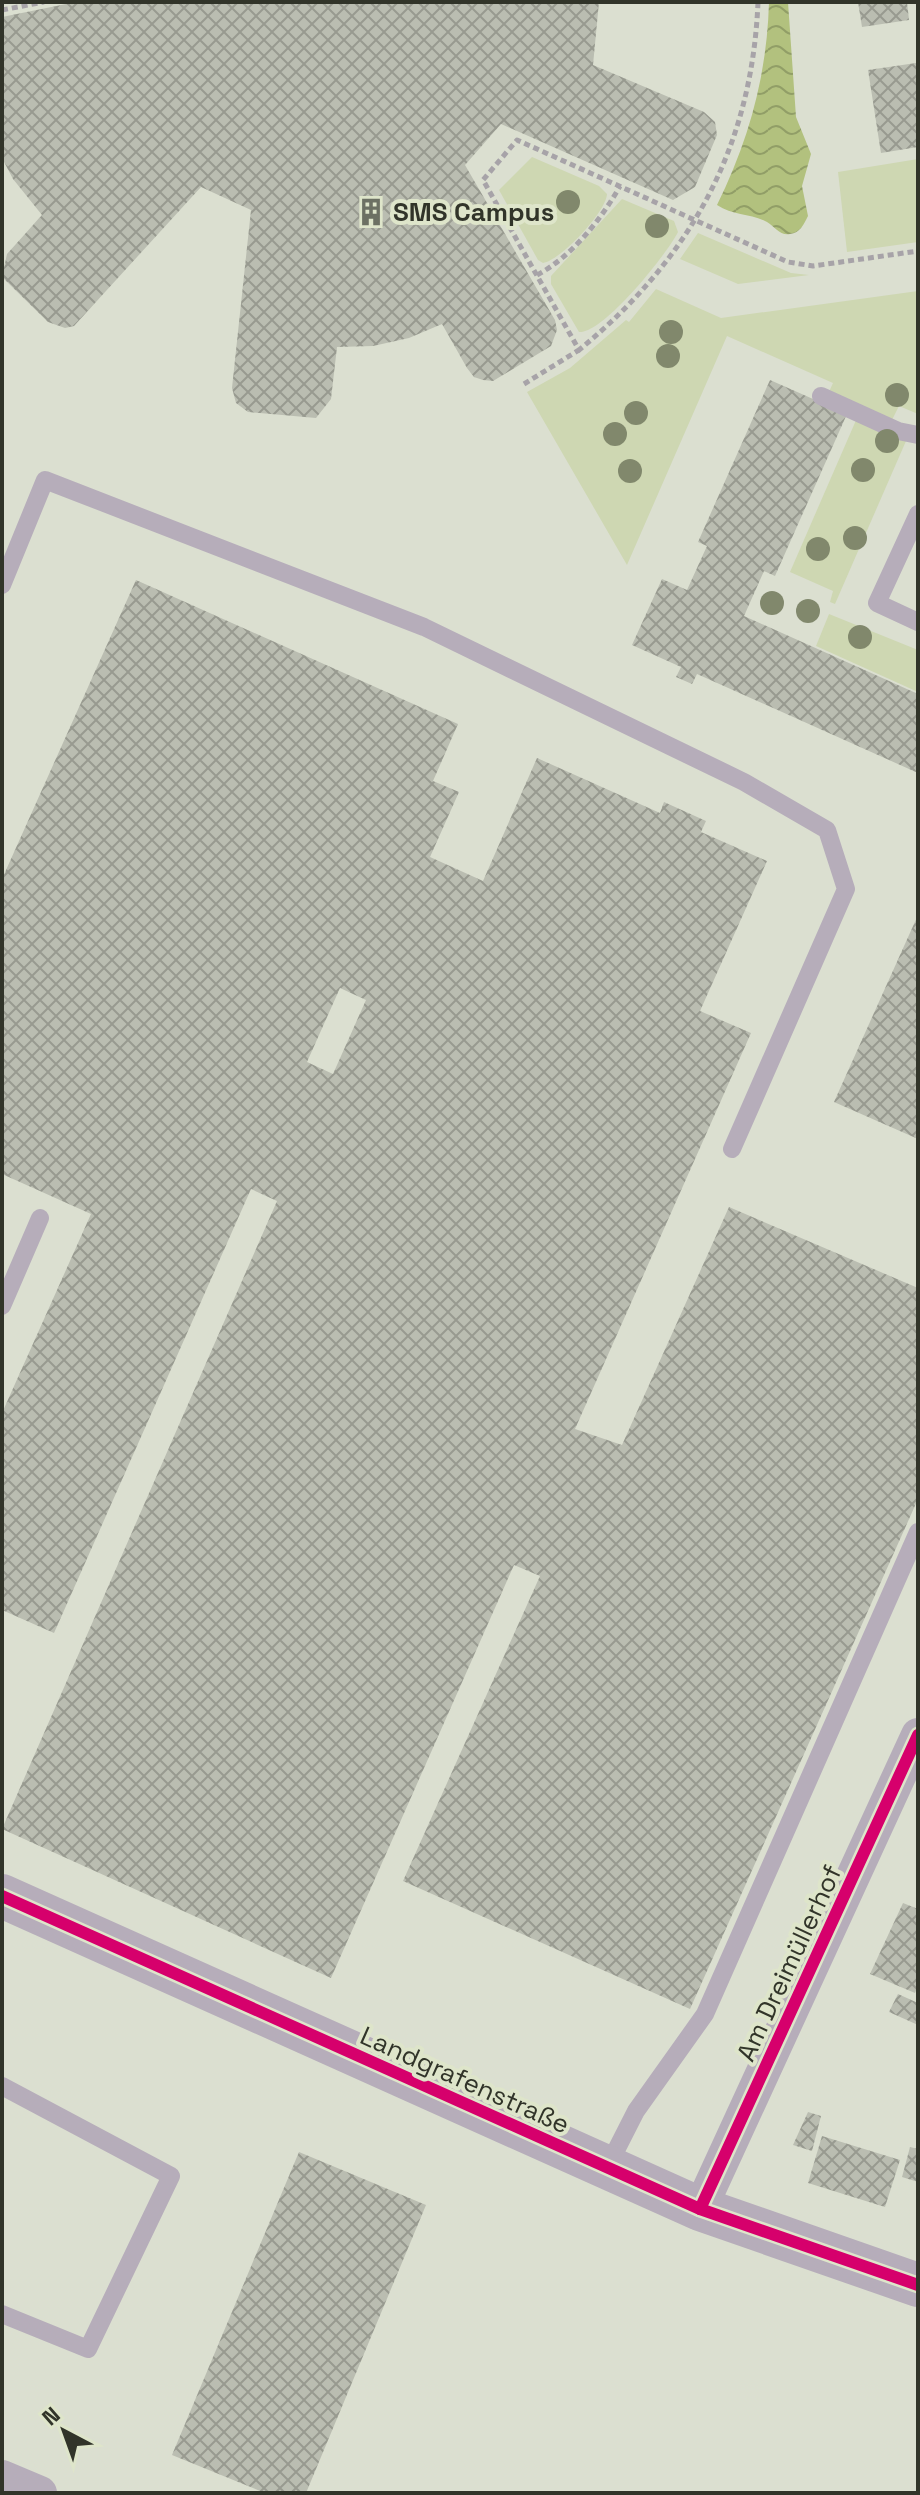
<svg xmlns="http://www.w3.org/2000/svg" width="920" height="2495" viewBox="0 0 920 2495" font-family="'Space Grotesk',sans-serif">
<defs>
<pattern id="water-waves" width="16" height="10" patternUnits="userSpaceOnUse" patternTransform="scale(2)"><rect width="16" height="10" fill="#b2c17e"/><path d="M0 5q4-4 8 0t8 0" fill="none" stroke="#919e67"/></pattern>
<pattern id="building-cross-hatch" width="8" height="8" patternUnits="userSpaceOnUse" patternTransform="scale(2)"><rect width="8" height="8" fill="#babdb1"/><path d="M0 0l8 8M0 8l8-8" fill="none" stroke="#989a90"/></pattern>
</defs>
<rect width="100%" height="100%" fill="#dbdfd0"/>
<g fill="#ced7b2">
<path d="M 532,157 L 599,186 L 607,194 C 606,212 561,260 543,263 L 538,260 L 499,190 Z"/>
<path d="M 918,159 L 918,242 L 847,252 L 838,172 Z"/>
<path d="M 622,199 L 674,221 L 678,232 C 667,254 603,334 579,332 L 551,284 L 551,276 Z"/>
<path d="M 698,233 L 791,273 L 809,275 L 738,284 L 680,259 Z"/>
<path d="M 656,289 L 721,318 L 918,291 L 918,414 L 899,406 L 891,422 L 828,394 L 833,383 L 727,336 L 627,565 L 527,392 L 570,368 L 626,320 L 629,322 Z"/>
<path d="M 857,418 L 906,441 L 835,604 L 830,602 L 833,591 L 790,572 Z"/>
<path d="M 829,614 L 918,650 L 918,692 L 816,646 Z"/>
</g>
<path fill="url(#water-waves)" d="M 769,2 L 788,2 L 796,117 L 811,154 L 802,186 L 808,216 C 804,224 800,233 790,234 C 780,236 775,227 767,222 C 751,213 733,216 717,205 C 749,140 767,75 769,2 Z"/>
<g fill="url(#building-cross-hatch)" fill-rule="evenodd">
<path d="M 76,2 L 599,2 L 593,65 L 704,112 L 715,122 L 717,135 L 695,187 L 673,200 L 501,124 L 465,165 L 555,320 L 557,330 L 551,346 L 493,381 L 483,380 L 474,377 L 467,368 L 442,324 L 409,338 L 373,346 L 337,347 L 331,399 L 316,418 L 248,412 L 236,403 L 232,388 L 251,210 L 201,187 L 74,326 L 65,328 L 48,322 L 2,277 L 7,254 L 42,215 L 13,179 L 2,158 L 2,17 Z"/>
<path d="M 858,2 L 907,2 L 909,20 L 862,27 Z"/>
<path d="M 916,63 L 918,147 L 881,153 L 868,70 Z"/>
<path d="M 770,380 L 847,414 L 775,576 L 764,571 L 744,616 L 918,694 L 918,773 L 697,674 L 692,684 L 676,677 L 681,667 L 632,645 L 662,579 L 687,590 L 707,546 L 698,542 Z"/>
<path d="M 136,580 L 458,724 L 433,781 L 459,792 L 430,857 L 483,881 L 537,758 L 660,813 L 664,802 L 706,821 L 701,832 L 767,861 L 700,1011 L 751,1033 L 575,1429 L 622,1445 L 729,1207 L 918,1288 L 918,1499 L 690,2009 L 403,1881 L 540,1576 L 514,1565 L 331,1978 L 2,1829 L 277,1201 L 251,1189 L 54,1633 L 2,1610 L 2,1413 L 91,1214 L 2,1174 L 2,879 ZM 340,988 L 366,1000 L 333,1074 L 307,1062 Z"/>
<path d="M 918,915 L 918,1139 L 834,1102 Z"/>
<path d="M 903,1903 L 918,1909 L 918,1986 L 915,1993 L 870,1974 Z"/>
<path d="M 898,1994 L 918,2003 L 918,2025 L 889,2012 Z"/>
<path d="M 808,2112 L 821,2116 L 812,2151 L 793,2145 Z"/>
<path d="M 822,2136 L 900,2160 L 885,2207 L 808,2183 Z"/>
<path d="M 910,2147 L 918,2149 L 918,2182 L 902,2177 Z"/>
<path d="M 299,2152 L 426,2205 L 306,2493 L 265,2493 L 172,2455 Z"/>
</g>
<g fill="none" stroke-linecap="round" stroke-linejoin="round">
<g stroke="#a7a3a8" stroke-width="5" stroke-dasharray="6 4" stroke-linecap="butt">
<path d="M 758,2 C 752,148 690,259 579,350 L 483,180 L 517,140 L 788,262 L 813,266 L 918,251"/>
<path d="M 2,10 L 44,2"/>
<path d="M 537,275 C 571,257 601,220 620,186"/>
<path d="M 524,384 L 579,350"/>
</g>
<g stroke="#b6adba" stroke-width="18">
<path d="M 821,396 L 898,431 L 918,435"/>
<path d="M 918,514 L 877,603 L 918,622"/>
<path d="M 2,585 L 45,480 L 424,627 L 744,782 L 827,830 L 846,889 L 732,1149"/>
<path d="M 2,1306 L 40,1218"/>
<path d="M 2,2086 L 171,2176 L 88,2349 L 2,2314"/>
<path d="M 607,2168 L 636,2111 L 705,2014 L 918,1532"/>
</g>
<g stroke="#b6adba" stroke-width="34">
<path d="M 700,2209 L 918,1735"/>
<path d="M 2,2477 L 40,2493"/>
</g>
<path stroke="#b6adba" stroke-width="44" d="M 2,1896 L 700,2209 L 918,2285"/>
<defs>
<g id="cycleway">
<path d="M 2,1896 L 700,2209 L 918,2285"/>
<path d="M 700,2209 L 918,1735"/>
</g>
</defs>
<use href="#cycleway" stroke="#dee5ca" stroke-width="17"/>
<use href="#cycleway" stroke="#d6006c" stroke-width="12"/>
</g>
<g fill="#81886c">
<circle cx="568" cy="202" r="12"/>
<circle cx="657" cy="226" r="12"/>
<circle cx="671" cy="332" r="12"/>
<circle cx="668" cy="356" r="12"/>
<circle cx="897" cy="395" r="12"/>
<circle cx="636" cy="413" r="12"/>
<circle cx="615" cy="434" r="12"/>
<circle cx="887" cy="441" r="12"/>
<circle cx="863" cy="470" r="12"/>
<circle cx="630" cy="471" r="12"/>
<circle cx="855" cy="538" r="12"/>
<circle cx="818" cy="549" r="12"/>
<circle cx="772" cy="603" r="12"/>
<circle cx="808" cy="611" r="12"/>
<circle cx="860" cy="637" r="12"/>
</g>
<defs>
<symbol id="building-bare" viewBox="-9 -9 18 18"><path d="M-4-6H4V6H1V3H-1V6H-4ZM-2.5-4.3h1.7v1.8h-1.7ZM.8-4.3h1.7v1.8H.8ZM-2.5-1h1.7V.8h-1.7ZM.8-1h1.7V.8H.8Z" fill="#6c7063" stroke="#dee5ca" stroke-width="2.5" paint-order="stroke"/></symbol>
</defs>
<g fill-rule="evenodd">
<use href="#building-bare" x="351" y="192" width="40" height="40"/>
</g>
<g text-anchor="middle" stroke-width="8" stroke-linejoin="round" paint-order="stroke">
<g font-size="26" font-weight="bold" fill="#313429" stroke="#dee5ca" text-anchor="start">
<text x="393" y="221">SMS Campus</text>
</g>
<g font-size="26" fill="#313429" stroke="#dee5ca">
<text transform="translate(789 1963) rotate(-65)" y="9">Am Dreimüllerhof</text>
<text transform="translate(465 2080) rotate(24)" y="9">Landgrafenstraße</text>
</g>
</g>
<rect width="920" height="2495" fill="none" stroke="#313429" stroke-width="8"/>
<g transform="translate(64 2431) rotate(319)" stroke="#dee5ca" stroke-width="6" paint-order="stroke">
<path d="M0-6L14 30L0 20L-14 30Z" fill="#313429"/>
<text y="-12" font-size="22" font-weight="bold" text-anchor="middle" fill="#313429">N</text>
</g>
</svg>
